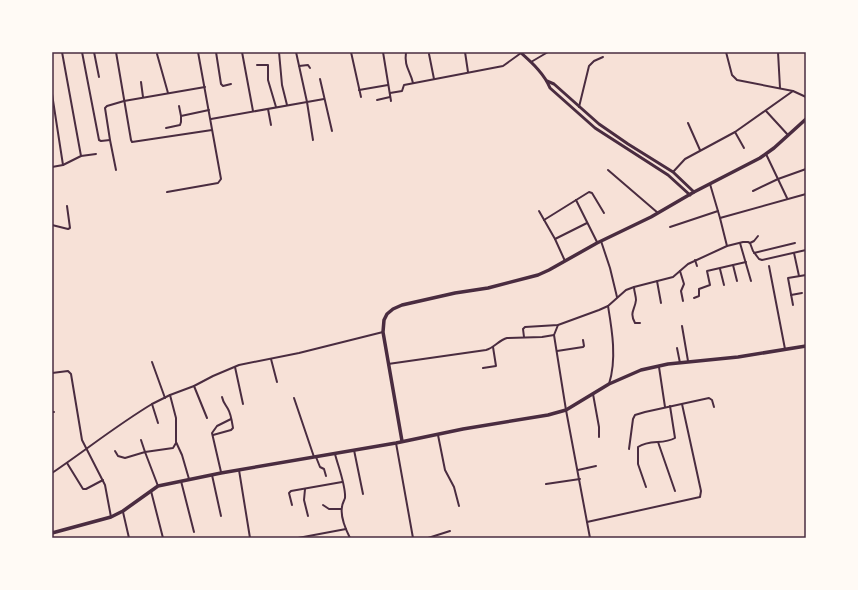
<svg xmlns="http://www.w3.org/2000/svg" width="858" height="590" viewBox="0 0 858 590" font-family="'Archivo Narrow',sans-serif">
<rect width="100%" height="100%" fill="#f7e1d7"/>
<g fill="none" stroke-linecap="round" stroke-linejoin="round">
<g stroke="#4a2c40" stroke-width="2">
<path d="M 82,52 L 99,140 L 101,141 L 110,140"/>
<path d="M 94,52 L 99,77"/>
<path d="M 116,52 L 131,140 L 132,142 L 212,130"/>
<path d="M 216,52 L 221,84 L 223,86 L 231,84"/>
<path d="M 242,52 L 253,111"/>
<path d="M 279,52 L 282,85 L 287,105"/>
<path d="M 351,52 L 361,97"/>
<path d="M 383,52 L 391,101"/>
<path d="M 406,52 C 404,67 410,70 413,83"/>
<path d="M 465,52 L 468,72"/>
<path d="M 726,52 L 732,75 L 737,80 L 793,91 L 806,97"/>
<path d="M 778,52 L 780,88"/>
<path d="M 157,54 L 168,93"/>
<path d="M 429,54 L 434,79"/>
<path d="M 531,62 L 548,52"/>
<path d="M 257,65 L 268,65 L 268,80 L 276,107"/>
<path d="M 299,66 L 308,65 L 310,68"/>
<path d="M 320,79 L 332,131"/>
<path d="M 141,82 L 143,97"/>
<path d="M 359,90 L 388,85"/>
<path d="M 390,93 L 402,91 L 404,85 L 503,66 L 521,53"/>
<path d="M 52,94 L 63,165"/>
<path d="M 377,100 L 390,97"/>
<path d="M 179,106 L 181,116"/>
<path d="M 579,107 L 589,66 L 594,61 L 603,57"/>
<path d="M 268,109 L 271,125"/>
<path d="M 766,111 L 788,135"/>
<path d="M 211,119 L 307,102 L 296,52"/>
<path d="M 688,123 L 700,150"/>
<path d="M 166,128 L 180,125 L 181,122 L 181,116 L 209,110"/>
<path d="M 735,132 L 744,148"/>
<path d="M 313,140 L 307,102 L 324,99"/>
<path d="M 766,154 L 787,198"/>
<path d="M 81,156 L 96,154"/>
<path d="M 52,167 L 63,165 L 81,156 L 62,52"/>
<path d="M 116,170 L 110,140 L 105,108 L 107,106 L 124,101 L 205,87"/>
<path d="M 608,170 L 658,213"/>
<path d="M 673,172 L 685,159 L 735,132 L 793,91"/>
<path d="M 710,184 L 720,218 L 727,246"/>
<path d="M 753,191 L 778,179 L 806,169"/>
<path d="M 167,192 L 218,183 L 221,179 L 198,52"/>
<path d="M 576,200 L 597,242"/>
<path d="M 539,211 L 555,239 L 587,223"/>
<path d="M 720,218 L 806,194"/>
<path d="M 544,220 L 589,192 L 592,193 L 604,213"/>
<path d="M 52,225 L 68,229 L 70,228 L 67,206"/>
<path d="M 670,227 L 718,211"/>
<path d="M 555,239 L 565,261"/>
<path d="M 601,241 L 610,268 L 617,297"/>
<path d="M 740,243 L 751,281"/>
<path d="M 750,243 L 754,241 L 758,236"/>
<path d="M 754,253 L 795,243"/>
<path d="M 794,253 L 799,276"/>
<path d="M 695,260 L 697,266"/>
<path d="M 733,265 L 737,281"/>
<path d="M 769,266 L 785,349"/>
<path d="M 720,269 L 724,285"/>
<path d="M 680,271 L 684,284 L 681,291 L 683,301"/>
<path d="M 657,281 L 661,303"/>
<path d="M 634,287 C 634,291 636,296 636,300 C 635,310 629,312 635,323 L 640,323"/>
<path d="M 791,295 L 802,293"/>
<path d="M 694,298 L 699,296 L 699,289 L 710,285 L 707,271 L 746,262"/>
<path d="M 793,305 L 788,278 L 806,275"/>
<path d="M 608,306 C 612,330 617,359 609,384"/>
<path d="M 682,326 L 688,361"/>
<path d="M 554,335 L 566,410 L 590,538"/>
<path d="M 554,335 L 558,325"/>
<path d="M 524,337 L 523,329 L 525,327 L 558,325 L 599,310 L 608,306 L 626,290 L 634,287 L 673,277 L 688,264 L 727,246 L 743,242 L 748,242 L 750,243 L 753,251 L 759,259 L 762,260 L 806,250"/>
<path d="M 677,348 L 680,363"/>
<path d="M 557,351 L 583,347 L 584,346 L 583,340"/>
<path d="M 271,359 L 277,382"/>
<path d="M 152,362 L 165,398"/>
<path d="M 388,364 L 486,350 C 494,348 499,340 507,338 L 542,337 L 554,335"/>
<path d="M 235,367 L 243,404"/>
<path d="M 659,367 L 665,407"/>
<path d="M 483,368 L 496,366 L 493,347"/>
<path d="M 52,373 L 68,371 L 71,374 L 82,440 L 105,485 L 111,517"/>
<path d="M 593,394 L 599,427 L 599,437"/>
<path d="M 170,395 L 176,418 L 176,442 L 182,455 L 189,479"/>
<path d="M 294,398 L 314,457"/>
<path d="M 52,412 L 54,412"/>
<path d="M 207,418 L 194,386 L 213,376 L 239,365 L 299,353 L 383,332"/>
<path d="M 158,423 L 152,404 L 170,395 L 194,386"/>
<path d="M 213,435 L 231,430 L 233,428 C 232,422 231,414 228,409 C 225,404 223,402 222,397"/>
<path d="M 438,435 L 445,470 L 454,487 L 459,506"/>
<path d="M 141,440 L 145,452 L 173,448 L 176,443"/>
<path d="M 658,442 L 675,491"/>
<path d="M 396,443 L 413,538"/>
<path d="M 629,449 L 633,419 L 635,415 L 645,412 L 709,398 L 712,400 L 714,407"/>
<path d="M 354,450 L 363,494"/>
<path d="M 115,451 L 118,456 L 125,458 L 145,452 L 158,486"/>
<path d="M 335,454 C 338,466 346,486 345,498 C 344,501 342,504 342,507 C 340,517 346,530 350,538"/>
<path d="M 316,457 L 320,467 L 324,469 L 326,476"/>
<path d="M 67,463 L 83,489 L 86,489 L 103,480"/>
<path d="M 239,470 L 250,538"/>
<path d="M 578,470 L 596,466"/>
<path d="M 221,472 L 212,433 L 217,426 L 231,419"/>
<path d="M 52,473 C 86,450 117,425 152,404"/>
<path d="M 212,475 L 221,516"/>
<path d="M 181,481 L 194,532"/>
<path d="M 546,484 L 580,479"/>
<path d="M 646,487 L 638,464 L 638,447 C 650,439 663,445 675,438 L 670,406"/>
<path d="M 305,489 L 304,500 L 308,516"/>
<path d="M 151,491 L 163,538"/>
<path d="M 292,505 L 289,493 L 291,491 L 342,482"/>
<path d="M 323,505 L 329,509 L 341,509"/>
<path d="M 123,512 L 129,538"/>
<path d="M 587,522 L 700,497 L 701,491 L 682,404"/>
<path d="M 298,538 L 346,529"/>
<path d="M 428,538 L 450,531"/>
</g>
<g stroke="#4a2c40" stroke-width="3">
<path d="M 520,52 C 531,62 544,73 550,88 L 595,128 L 668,175 L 690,195"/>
<path d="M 547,81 L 554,84 L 599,124 L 628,144 L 673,172 L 694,192"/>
</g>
<g stroke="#4a2c40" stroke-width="3.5">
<path d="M 402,441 L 383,332 L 384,320 L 387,314 L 393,309 L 402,305 L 455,293 L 488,288 L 538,275 L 549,270 L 597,243 L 651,217 L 694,192 L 760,158 L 774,148 L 806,119"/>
<path d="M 52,533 L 111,517 L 123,511 L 158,486 L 221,473 L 396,443 L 463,429 L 548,415 L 566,410 L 609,384 L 641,370 L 668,364 L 738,357 L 806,346"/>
</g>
</g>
<rect width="858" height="590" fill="none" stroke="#fffaf5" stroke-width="106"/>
<rect x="53" y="53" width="752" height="484" fill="none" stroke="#4a2c40" stroke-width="1.5"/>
</svg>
